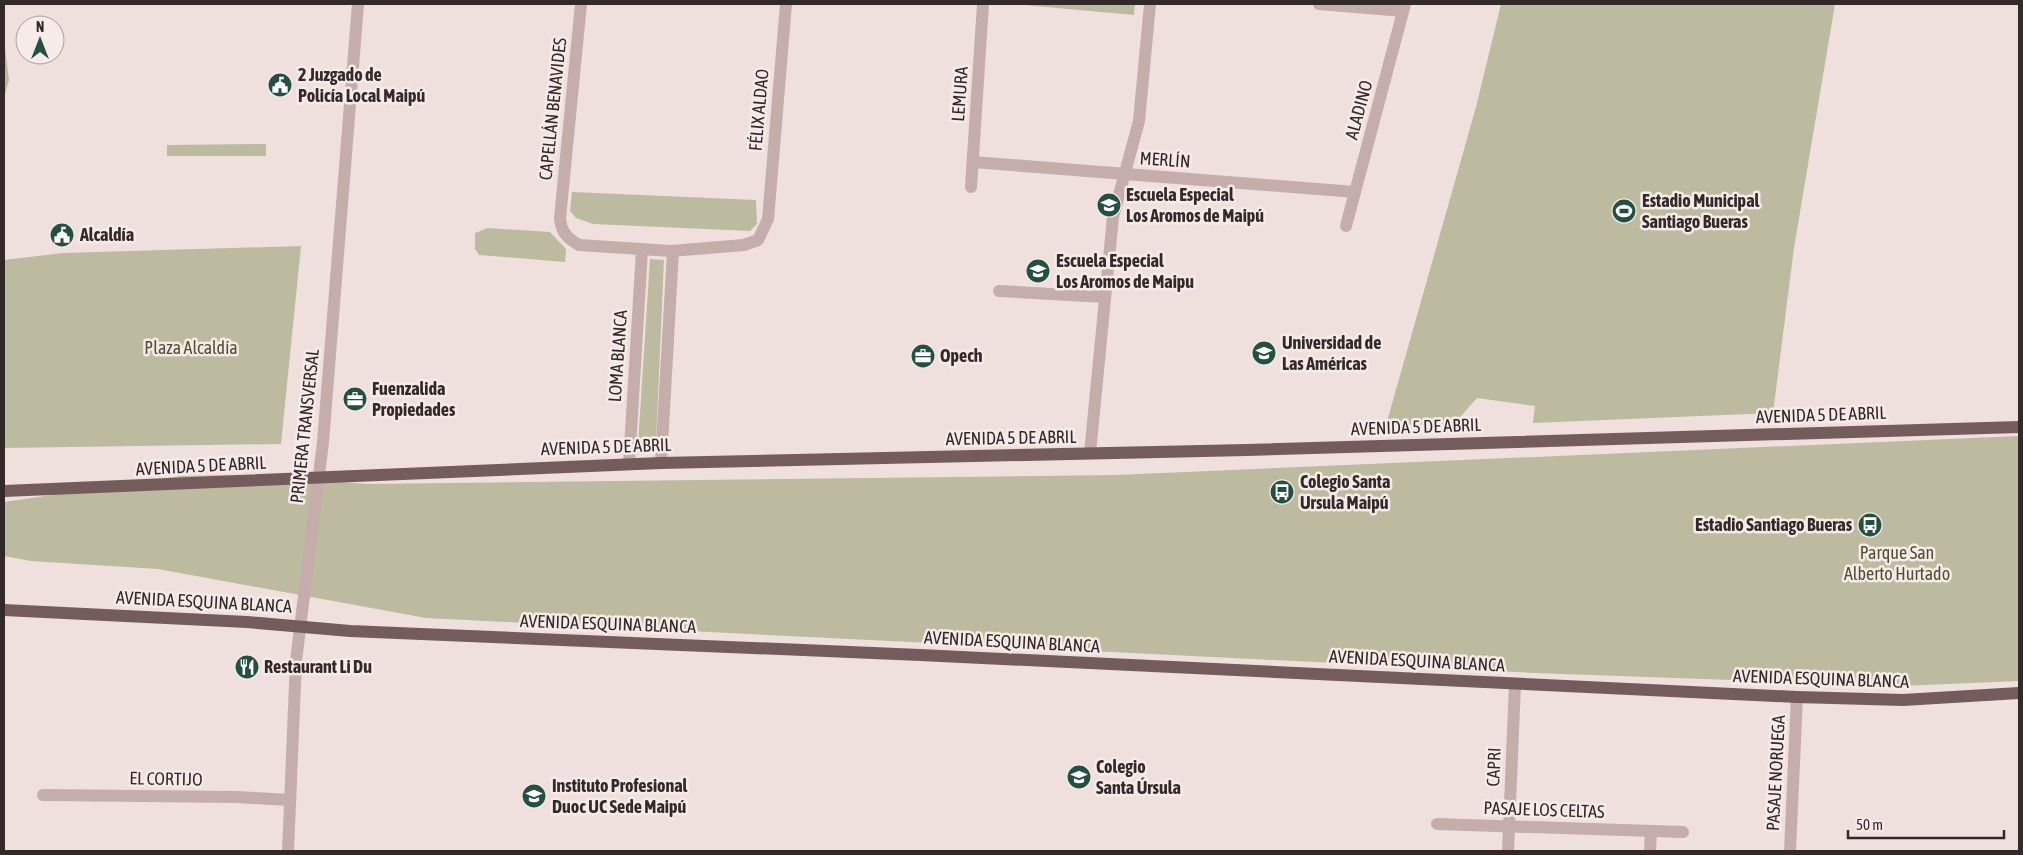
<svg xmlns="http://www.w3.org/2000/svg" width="2023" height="855" viewBox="0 0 2023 855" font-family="'Asap Condensed',sans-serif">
<rect width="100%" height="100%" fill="#efe0dd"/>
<g fill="#bcbb9f">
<path d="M 1013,4 L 1135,4 L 1134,15 Z"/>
<path d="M 1501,4 L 1835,4 L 1794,248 L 1773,413 L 1533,423 L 1535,406 L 1477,398 L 1454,424 L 1386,425 L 1476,107 Z"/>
<path d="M 4,40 L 9,80 L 4,97 Z"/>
<path d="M 266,144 L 266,156 L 167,156 L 167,145 Z"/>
<path d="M 572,192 L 756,200 L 757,224 L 750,231 L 593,224 L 576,218 L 570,211 Z"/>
<path d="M 488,228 L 550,232 L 566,249 L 565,262 L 479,255 L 475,249 L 475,233 Z"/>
<path d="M 301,246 L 281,444 L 4,448 L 4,260 L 63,253 Z"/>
<path d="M 650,259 L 664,260 L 656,443 L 638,444 Z"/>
<path d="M 2019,436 L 2019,681 L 1900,686 L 1535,673 L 426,618 L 158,569 L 31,561 L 4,556 L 4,502 L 181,476 L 239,475 L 368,484 L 1116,475 Z"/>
</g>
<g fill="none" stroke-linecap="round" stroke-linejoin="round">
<g stroke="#c5adab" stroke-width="12">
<path d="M 581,4 L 560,218 C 561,232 567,238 579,245 L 671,251 L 744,245 L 758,240 L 768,219 L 786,4"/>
<path d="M 1319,4 L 1403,11"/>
<path d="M 973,162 L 1355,192"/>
<path d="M 971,187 L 983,4"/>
<path d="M 1346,226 L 1405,4"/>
<path d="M 999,291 L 1104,297"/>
<path d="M 1090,453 L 1113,217 L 1139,121 L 1150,4"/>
<path d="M 661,463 L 673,251"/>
<path d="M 629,464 L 642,250"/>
<path d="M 43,795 L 236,797 L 289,800"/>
<path d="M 1437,824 L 1683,832"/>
<path d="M 1508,851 L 1515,684"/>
<path d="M 1650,851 L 1651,831"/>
<path d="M 1790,851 L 1797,697"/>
</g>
<path stroke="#c5adab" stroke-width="12" d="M 288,851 L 296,661 L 323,442 L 358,4"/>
<g stroke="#745c5d" stroke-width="12">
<path d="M 4,491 L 661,463 L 1247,450 L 2019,427"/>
<path d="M 4,610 L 247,622 L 350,631 L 920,655 L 1797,697 L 1903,700 L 2019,693"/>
</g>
</g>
<defs>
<symbol id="civic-disc" viewBox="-11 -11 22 22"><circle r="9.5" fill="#245043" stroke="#f7ebe9"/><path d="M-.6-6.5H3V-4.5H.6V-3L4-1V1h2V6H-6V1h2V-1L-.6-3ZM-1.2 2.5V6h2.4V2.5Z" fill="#fff"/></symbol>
<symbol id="school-disc" viewBox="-11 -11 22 22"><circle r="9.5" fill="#245043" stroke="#f7ebe9"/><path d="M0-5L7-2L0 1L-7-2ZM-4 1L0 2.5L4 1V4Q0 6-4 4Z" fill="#fff"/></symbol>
<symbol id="stadium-disc" viewBox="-11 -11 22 22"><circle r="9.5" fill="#245043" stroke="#f7ebe9"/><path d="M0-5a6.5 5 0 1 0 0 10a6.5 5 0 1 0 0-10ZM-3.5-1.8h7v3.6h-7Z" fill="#fff"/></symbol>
<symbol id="university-disc" viewBox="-11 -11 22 22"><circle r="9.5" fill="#245043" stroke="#f7ebe9"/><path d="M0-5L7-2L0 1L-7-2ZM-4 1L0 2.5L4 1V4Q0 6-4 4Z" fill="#fff"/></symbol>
<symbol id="office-disc" viewBox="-11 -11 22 22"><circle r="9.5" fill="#245043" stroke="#f7ebe9"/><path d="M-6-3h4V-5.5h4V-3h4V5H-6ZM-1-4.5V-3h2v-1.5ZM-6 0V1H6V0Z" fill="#fff"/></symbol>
<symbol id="bus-disc" viewBox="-11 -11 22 22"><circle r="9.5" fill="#245043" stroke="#f7ebe9"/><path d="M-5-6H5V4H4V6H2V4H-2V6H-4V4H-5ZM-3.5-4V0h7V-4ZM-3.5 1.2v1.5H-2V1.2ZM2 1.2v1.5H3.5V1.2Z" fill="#fff"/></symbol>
<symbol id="restaurant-disc" viewBox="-11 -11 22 22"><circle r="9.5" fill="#245043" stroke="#f7ebe9"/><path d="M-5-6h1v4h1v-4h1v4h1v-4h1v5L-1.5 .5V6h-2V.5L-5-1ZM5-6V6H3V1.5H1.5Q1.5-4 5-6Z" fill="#fff"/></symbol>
</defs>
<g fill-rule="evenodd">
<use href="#civic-disc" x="266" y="71" width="28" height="28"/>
<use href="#school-disc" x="1095" y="191" width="28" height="28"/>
<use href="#stadium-disc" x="1610" y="197" width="28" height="28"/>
<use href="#civic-disc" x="48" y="221" width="28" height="28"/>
<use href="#school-disc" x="1024" y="257" width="28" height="28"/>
<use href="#university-disc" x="1250" y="339" width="28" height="28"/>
<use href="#office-disc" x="909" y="342" width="28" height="28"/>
<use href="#office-disc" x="341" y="385" width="28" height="28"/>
<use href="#bus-disc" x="1268" y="478" width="28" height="28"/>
<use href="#bus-disc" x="1856" y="511" width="28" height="28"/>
<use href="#restaurant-disc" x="233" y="653" width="28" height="28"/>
<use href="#school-disc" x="1065" y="763" width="28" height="28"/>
<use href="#university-disc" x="520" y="782" width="28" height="28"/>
</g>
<g text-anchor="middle" stroke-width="5" stroke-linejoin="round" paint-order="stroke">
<g font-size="18" font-weight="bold" fill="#342929" stroke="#f7ebe9" text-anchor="start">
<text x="298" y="81">2 Juzgado de<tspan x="298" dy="21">Policía Local Maipú</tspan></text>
<text x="1126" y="201">Escuela Especial<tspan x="1126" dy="21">Los Aromos de Maipú</tspan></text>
<text x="1642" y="207">Estadio Municipal<tspan x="1642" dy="21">Santiago Bueras</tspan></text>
<text x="80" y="241">Alcaldía</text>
<text x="1056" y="267">Escuela Especial<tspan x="1056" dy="21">Los Aromos de Maipu</tspan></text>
<text x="1282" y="349">Universidad de<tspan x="1282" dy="21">Las Américas</tspan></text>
<text x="940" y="362">Opech</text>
<text x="372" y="395">Fuenzalida<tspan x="372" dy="21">Propiedades</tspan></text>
<text x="1300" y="488">Colegio Santa<tspan x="1300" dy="21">Ursula Maipú</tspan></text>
<text x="1852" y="531" text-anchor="end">Estadio Santiago Bueras</text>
<text x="264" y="673">Restaurant Li Du</text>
<text x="1096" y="773">Colegio<tspan x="1096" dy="21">Santa Úrsula</tspan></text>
<text x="552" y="792">Instituto Profesional<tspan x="552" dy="21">Duoc UC Sede Maipú</tspan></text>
</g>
<g font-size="18" fill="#342929" stroke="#f7ebe9">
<text transform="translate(960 94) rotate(-86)" y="6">LEMURA</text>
<text transform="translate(553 109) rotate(-84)" y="6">CAPELLÁN BENAVIDES</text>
<text transform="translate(759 110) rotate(-85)" y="6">FÉLIX ALDAO</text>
<text transform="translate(1359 110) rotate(-75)" y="6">ALADINO</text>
<text transform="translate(1165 160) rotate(4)" y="6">MERLÍN</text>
<text transform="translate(618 356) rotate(-86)" y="6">LOMA BLANCA</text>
<text transform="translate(1821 415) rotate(-2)" y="6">AVENIDA 5 DE ABRIL</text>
<text transform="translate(305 426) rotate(-84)" y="6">PRIMERA TRANSVERSAL</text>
<text transform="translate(1416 427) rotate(-2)" y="6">AVENIDA 5 DE ABRIL</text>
<text transform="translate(1011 438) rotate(-1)" y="6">AVENIDA 5 DE ABRIL</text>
<text transform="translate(606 447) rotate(-2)" y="6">AVENIDA 5 DE ABRIL</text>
<text transform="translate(201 466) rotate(-3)" y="6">AVENIDA 5 DE ABRIL</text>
<text transform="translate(204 602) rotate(3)" y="6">AVENIDA ESQUINA BLANCA</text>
<text transform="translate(608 624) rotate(2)" y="6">AVENIDA ESQUINA BLANCA</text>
<text transform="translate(1012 642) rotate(3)" y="6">AVENIDA ESQUINA BLANCA</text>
<text transform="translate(1417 661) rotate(3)" y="6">AVENIDA ESQUINA BLANCA</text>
<text transform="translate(1821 679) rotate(2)" y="6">AVENIDA ESQUINA BLANCA</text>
<text transform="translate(1494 767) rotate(-88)" y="6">CAPRI</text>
<text transform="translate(1776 773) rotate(-87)" y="6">PASAJE NORUEGA</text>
<text transform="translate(166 779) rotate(1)" y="6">EL CORTIJO</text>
<text transform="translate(1544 810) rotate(2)" y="6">PASAJE LOS CELTAS</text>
</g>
<g font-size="18" fill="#4f4f30" stroke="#f7ebe9">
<text x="191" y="354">Plaza Alcaldía</text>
<text x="1897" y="559">Parque San<tspan x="1897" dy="21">Alberto Hurtado</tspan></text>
</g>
</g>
<rect width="2023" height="855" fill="none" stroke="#342929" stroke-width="10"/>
<g transform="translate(40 40)"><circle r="24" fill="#f7ebe9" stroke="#a99d9c"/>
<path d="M0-4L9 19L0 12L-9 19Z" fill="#245043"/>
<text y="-8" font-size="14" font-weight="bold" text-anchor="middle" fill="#342929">N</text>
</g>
<path d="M1848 830v8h156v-8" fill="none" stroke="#342929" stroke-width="2.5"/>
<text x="1856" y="830" font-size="15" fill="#342929" stroke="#f7ebe9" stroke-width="4" paint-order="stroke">50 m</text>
</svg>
